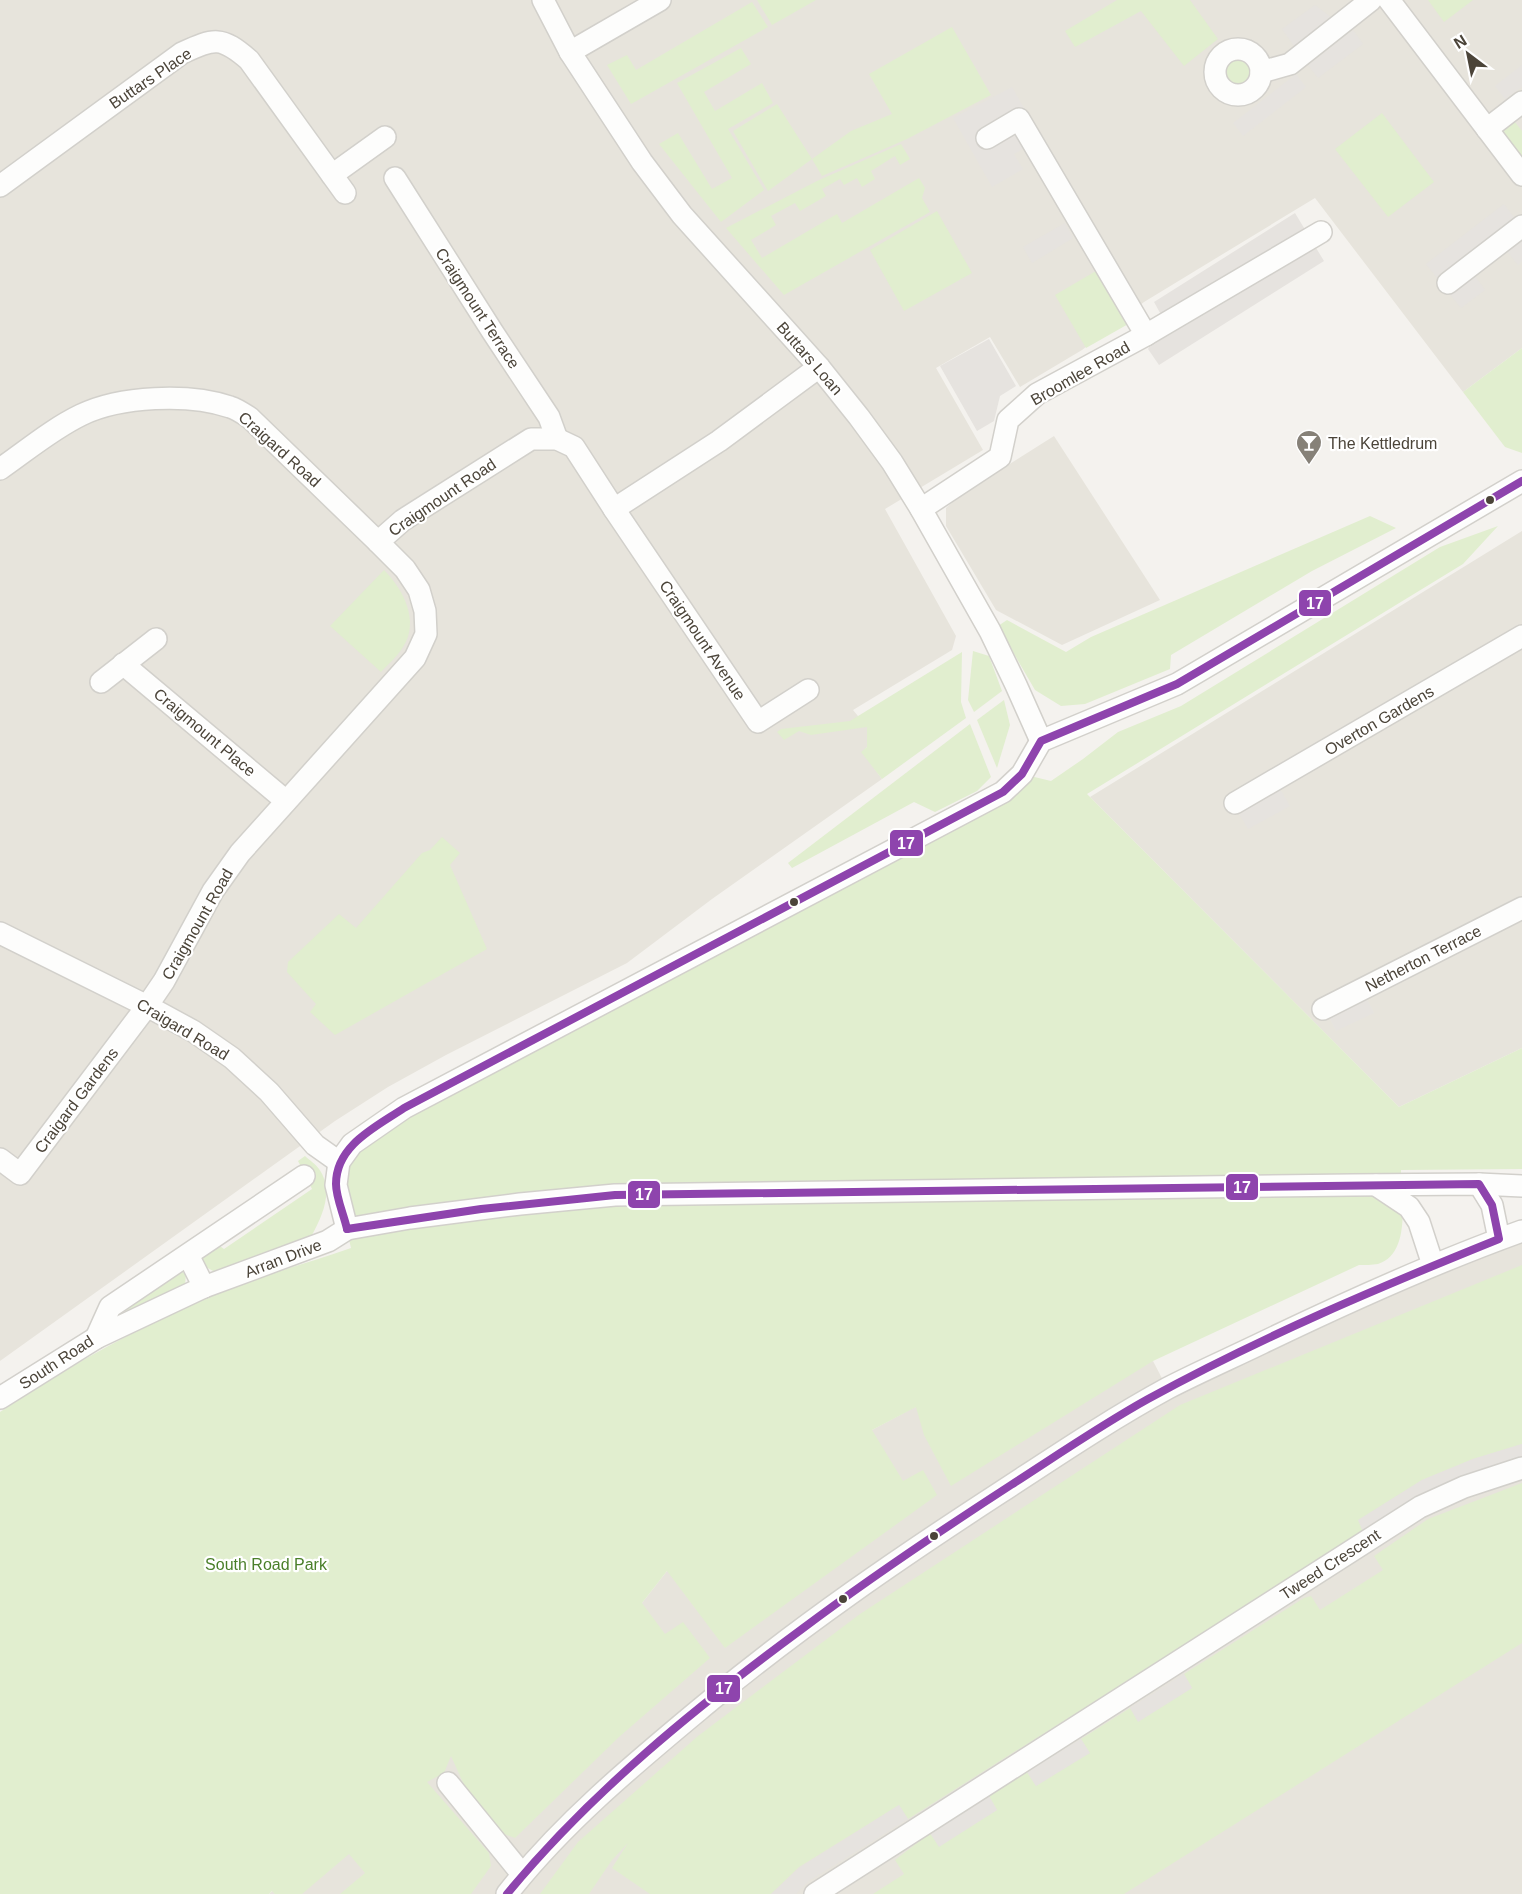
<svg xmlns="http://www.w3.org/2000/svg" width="1522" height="1894" viewBox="0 0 1522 1894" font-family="Helvetica,sans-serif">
<rect width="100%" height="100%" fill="#f4f2ee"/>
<g fill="#e7e4dc">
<path d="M 0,0 L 1522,0 L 1522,348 L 1463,392 L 1315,198 L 1144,302 L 1082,350 L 1020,387 L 990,337 L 936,368 L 983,450 L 885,509 L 956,636 L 952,650 L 853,710 L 867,727 L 867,747 L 862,752 L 882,779 L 712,899 L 627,963 L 446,1055 L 388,1087 L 335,1121 L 0,1361 Z"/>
<path d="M 1054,436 L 1160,600 L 1062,645 L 996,610 L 946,526 L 946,508 L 959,496 Z"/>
<path d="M 1522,531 L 1522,1048 L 1399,1107 L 1090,797 Z"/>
<path d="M 1522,1231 L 1522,1894 L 269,1894 L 364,1815 L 451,1755 L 642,1603 L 667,1571 L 872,1430 L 915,1407 L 1153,1361 L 1167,1388 Z"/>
</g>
<g fill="#e1eecf">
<path d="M 757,0 L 816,0 L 772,25 Z"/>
<path d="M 1117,0 L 1190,0 L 1218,39 L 1184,66 L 1141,11 L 1075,47 L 1065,31 Z"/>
<path d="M 1428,0 L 1473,0 L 1444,22 Z"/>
<path d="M 752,2 L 768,27 L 631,104 L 607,65 L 627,55 L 636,70 Z"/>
<path d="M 952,27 L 991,95 L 907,139 L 822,176 L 812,159 L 768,191 L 733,131 L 777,104 L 812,159 L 851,131 L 892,114 L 869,74 Z"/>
<path d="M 741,48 L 751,64 L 704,92 L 715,111 L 762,83 L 773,103 L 728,129 L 764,190 L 721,222 L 659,144 L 678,133 L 712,189 L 732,178 L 677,83 Z"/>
<circle cx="1239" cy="72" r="15"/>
<path d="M 1382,113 L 1434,182 L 1388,217 L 1335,149 Z"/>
<path d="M 1511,117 L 1522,131 L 1522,159 L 1501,132 L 1503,123 Z"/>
<path d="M 901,144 L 910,159 L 900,165 L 895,156 L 871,171 L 875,179 L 862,187 L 857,178 L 844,185 L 840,179 L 822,189 L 826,196 L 800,211 L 795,203 L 771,216 L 776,225 L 751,240 L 762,258 L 837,214 L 842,223 L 919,178 L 925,188 L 922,198 L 930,212 L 784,295 L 726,228 L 817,181 Z"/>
<path d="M 937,211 L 972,273 L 904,311 L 870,250 Z"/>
<path d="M 1096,271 L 1101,272 L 1130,323 L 1086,348 L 1055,295 Z"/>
<path d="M 1522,348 L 1522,453 L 1505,447 L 1463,392 Z"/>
<path d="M 1370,516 L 1396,528 L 1312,571 L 1171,655 L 1170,669 L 1085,704 L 1061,706 L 1035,690 L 998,626 L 1007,620 L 1066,652 L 1091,637 Z"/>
<path d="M 1498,526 L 1463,564 L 1087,794 L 1399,1107 L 1522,1048 L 1522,1169 L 1401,1170 C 1401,1198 1412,1253 1378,1264 C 1372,1265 1365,1265 1359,1265 L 1153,1361 L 951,1486 L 924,1435 L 916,1407 L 872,1430 L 903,1481 L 923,1470 L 937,1495 L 725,1648 L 667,1571 L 642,1603 L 665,1634 L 683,1622 L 710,1658 L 619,1737 L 515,1838 L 504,1834 L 466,1789 L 451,1756 L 444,1773 L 427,1782 L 489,1853 L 491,1866 L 471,1894 L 340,1894 L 365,1873 L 349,1854 L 302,1894 L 275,1894 L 272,1891 L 269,1894 L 0,1894 L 0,1412 C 70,1365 143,1324 221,1292 C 263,1275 308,1263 351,1248 L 336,1185 L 352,1144 L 1022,774 L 1051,781 L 1083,759 L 1118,732 L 1181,706 L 1440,547 Z"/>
<path d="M 384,570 C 403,589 420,621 403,647 C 398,656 388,664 381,672 L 330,626 Z"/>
<path d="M 973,651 L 989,656 L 1002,691 L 974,712 L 968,700 Z"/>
<path d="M 962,652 L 961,702 L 966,718 L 882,779 L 861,752 L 867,747 L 867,727 L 811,735 L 799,731 L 784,740 L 777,732 L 781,729 L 850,721 Z"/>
<path d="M 1004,700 L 1010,725 L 997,768 L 977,720 Z"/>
<path d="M 970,724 L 991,777 L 977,791 L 935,812 L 914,802 L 792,868 L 788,863 Z"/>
<path d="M 442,837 L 460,853 L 450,865 L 487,949 L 335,1035 L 310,1012 L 316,1004 L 287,972 L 288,962 L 339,914 L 356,928 L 422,853 L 430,850 Z"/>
<path d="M 305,1156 C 309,1160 316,1164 319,1169 C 334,1190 323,1215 312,1235 L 215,1272 L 204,1266 L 202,1255 L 217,1244 L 224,1249 L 312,1189 L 298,1161 Z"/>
<path d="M 1522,1265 L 1522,1444 L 1473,1459 L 1422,1480 L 1359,1520 L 1363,1532 L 908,1819 L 899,1805 L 799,1867 L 771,1894 L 650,1894 L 612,1868 L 628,1843 L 612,1860 L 589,1894 L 540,1894 L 578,1842 L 698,1736 L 860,1614 L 1180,1405 Z"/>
<path d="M 180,1271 L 186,1274 L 185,1285 L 125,1312 L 121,1307 Z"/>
<path d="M 1522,1483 L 1522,1643 L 1124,1894 L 873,1894 L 904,1874 L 895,1860 L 930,1833 L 939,1846 L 997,1810 L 989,1796 L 1027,1772 L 1036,1786 L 1089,1752 L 1081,1739 L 1130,1708 L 1139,1721 L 1192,1688 L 1184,1674 L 1304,1598 L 1311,1596 L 1320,1610 L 1383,1570 L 1374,1556 L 1428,1519 Z"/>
</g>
<g fill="#e6e3df">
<path d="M 1315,5 L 1332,18 L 1294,46 L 1282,29 Z"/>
<path d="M 1353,30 L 1363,44 L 1318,78 L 1308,65 Z"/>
<path d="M 1522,65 L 1522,87 L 1505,99 L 1495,86 Z"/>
<path d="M 1296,74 L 1306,87 L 1243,136 L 1233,123 Z"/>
<path d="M 1012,87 L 1042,139 L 1014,154 L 1023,169 L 992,187 L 953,118 Z"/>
<path d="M 1504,204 L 1522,228 L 1522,261 L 1518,265 L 1507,251 L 1475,276 L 1485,290 L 1461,308 L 1426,264 Z"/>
<path d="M 1295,213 L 1324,261 L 1159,365 L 1148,349 L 1164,320 L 1154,302 Z"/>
<path d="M 1065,223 L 1073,238 L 1032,263 L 1023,247 Z"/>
<path d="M 989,339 L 1016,386 L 1000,396 L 994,421 L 977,431 L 940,366 Z"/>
<path d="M 1280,789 L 1290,806 L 1248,829 L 1238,812 Z"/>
<path d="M 1367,999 L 1374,1013 L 1336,1031 L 1329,1017 Z"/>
<path d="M 1522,1444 L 1522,1459 L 1363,1532 L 1358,1520 L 1422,1480 L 1473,1459 Z"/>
<path d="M 1184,1674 L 1192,1688 L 1138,1722 L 1130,1708 Z"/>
<path d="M 1081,1739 L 1090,1753 L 1036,1786 L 1027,1772 Z"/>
<path d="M 989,1796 L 997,1810 L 939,1847 L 930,1833 Z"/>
<path d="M 899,1805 L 908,1819 L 809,1881 L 796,1894 L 771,1894 L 799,1868 Z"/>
</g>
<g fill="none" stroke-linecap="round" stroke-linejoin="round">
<defs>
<g id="minor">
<path d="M 543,0 L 570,52 L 642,162 L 682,215 L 819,367 L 859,417 L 892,462 L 921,509 L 990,631 L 1016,685 L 1041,741"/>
<path d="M 1389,0 L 1522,175"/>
<circle cx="1238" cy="72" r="23"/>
<path d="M 570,52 L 660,0"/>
<path d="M 1261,72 L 1290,64 L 1371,0"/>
<path d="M 1487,129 L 1522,102"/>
<path d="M 332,175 L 385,137"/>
<path d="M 395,178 L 492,331 L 549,417 L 557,439"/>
<path d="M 0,186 L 182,53 C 215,38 221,36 249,60 L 345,193"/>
<path d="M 1448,283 L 1522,226"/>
<path d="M 1146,335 L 1321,232"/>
<path d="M 0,469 C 26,451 52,429 81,415 C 120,396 189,393 230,407 C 237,409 244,414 250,418 L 378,542"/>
<path d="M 614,509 L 758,722 L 808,690"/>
<path d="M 921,509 L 1000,457 L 1008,420 L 1037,394 L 1146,335 L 1019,119 L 987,138"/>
<path d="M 123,664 L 286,801"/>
<path d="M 101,682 L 156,639"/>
<path d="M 1235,803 L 1522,636"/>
<path d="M 0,933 L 147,1006 L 193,1031 L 232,1058 L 269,1092 L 315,1145 L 339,1162"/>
<path d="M 1323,1009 L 1522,908"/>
<path d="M 0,1159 L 20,1174 L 147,1006 L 164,981 L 213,891 L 240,853 L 415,658 L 426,634 L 425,611 L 419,590 L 405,569 L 378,542 L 403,520 L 531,439 L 557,439 L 574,447 L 614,509 L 719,441 L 819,367"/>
<path d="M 1479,1184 L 1492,1205 L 1499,1239"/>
<path d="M 1376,1185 L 1409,1207 L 1419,1222 L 1433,1265"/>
<path d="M 347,1229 L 336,1185 L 339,1162 L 352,1144 L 404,1108 L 1003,792 L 1022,774 L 1041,741 L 1177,684 L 1522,481"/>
<path d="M 188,1255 L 204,1287"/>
<path d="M 96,1338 L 110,1307 L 304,1176"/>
<path d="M 0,1398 L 96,1338 L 204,1287 L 328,1241 L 347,1229 L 410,1218 L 520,1204 L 615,1195 L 1352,1185 L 1479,1184 L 1522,1186"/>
<path d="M 448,1783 L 522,1874"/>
<path d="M 507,1894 C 565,1820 639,1760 711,1700 C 803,1624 901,1557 1001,1492 C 1056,1456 1111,1419 1168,1388 C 1199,1372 1231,1358 1262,1343 C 1347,1302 1433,1263 1522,1231"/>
<path d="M 815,1894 L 1420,1507 L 1464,1487 L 1522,1468"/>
</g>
</defs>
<use href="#minor" stroke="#d2d0cb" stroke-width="24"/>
<use href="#minor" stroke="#fdfdfc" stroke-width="21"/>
<defs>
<g id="bus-1">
<path d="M 347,1229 L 481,1209 L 615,1195 L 1479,1184 L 1492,1205 L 1499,1239 C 1380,1287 1261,1337 1148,1399 C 1101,1425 1056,1456 1011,1485 C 940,1531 870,1578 802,1629 C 696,1707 591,1792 507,1894"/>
<path d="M 347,1229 C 344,1215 336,1198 336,1184 C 336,1145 376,1127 404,1108 L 1003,792 L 1022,774 L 1041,741 L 1177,684 L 1522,481"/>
</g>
</defs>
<use href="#bus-1" stroke="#fff" stroke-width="12"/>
<use href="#bus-1" stroke="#8e44ad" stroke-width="8"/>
</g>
<defs>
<symbol id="bar-pin" viewBox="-11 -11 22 30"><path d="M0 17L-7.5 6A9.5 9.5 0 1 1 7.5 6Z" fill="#868178" stroke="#fff"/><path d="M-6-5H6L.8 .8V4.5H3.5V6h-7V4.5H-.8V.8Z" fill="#fff"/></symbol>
</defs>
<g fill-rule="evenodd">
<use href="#bar-pin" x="1294" y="428" width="30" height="40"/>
</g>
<g fill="#4b4439" stroke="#fff" stroke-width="2">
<circle cx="1490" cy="500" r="5"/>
<circle cx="794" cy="902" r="5"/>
<circle cx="934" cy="1536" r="5"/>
<circle cx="843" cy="1599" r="5"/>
</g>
<g text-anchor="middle" stroke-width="4.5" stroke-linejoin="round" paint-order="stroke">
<g font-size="16" fill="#4b4439" stroke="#fff">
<text transform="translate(150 78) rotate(-34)" y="6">Buttars Place</text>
<text transform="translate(478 308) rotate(57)" y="6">Craigmount Terrace</text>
<text transform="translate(810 358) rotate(49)" y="6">Buttars Loan</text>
<text transform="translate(1080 373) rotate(-30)" y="6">Broomlee Road</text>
<text transform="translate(280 449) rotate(42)" y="6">Craigard Road</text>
<text transform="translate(442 497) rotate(-34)" y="6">Craigmount Road</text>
<text transform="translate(703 640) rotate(56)" y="6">Craigmount Avenue</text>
<text transform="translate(1379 720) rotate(-30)" y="6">Overton Gardens</text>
<text transform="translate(205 732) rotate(40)" y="6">Craigmount Place</text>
<text transform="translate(197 924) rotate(-60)" y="6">Craigmount Road</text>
<text transform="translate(1423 958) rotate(-27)" y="6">Netherton Terrace</text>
<text transform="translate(183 1029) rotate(31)" y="6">Craigard Road</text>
<text transform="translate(76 1100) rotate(-53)" y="6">Craigard Gardens</text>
<text transform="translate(283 1258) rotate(-21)" y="6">Arran Drive</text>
<text transform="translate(56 1362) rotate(-33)" y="6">South Road</text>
<text transform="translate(1330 1564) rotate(-33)" y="6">Tweed Crescent</text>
</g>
<g font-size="16" fill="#4b4439" stroke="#fff" text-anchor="start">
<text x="1328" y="449">The Kettledrum</text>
</g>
<g font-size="16" fill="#4a7f2a" stroke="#fff">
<text x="266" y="1570">South Road Park</text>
</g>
</g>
<g stroke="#fff" stroke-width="2">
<rect x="1298" y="589" width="34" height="28" rx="6" fill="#8e44ad"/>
<rect x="889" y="829" width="35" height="28" rx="6" fill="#8e44ad"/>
<rect x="1225" y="1173" width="34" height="28" rx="6" fill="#8e44ad"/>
<rect x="627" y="1180" width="34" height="29" rx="6" fill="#8e44ad"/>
<rect x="706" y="1674" width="35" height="29" rx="6" fill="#8e44ad"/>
</g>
<g font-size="16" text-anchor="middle" font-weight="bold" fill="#fff">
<text x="1315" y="609">17</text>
<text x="906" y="849">17</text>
<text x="1242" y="1193">17</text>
<text x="644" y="1200">17</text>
<text x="724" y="1694">17</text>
</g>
<g transform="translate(1468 54) rotate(328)" stroke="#ffffff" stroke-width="4.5" paint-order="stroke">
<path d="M0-4.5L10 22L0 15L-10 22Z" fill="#4b4439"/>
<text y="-9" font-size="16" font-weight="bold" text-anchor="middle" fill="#4b4439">N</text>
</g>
</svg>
